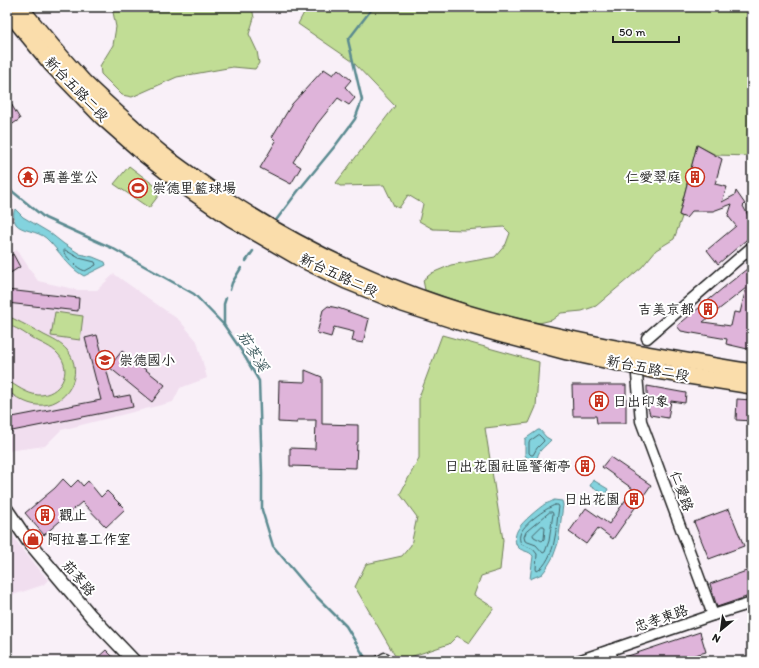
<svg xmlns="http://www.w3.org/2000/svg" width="759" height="668" viewBox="0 0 759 668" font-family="Itim,'LXGW WenKai TC',sans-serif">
<rect width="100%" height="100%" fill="#f9f0f8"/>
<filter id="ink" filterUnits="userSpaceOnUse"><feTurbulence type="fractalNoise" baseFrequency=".025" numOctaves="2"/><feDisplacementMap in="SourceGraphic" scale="8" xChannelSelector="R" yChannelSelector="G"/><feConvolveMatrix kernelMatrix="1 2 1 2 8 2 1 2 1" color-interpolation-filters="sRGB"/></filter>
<g filter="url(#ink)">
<g fill="#f1deef">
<path d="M 17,250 L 38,281 L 78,290 L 97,290 L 114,274 L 179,320 L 197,341 L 207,378 L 180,388 L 173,402 L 61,430 L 45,446 L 7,451 L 7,255 Z"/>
<path d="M 7,528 L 20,546 L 48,580 L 43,585 L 7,597 Z"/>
</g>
<g fill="#c1dd95" stroke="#6e7c58">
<path d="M 112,7 L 252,7 L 254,18 L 249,34 L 257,51 L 259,63 L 255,69 L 233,67 L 177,77 L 132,97 L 122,95 L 101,74 L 100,66 L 113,45 L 116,27 Z"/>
<path d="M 307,7 L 752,7 L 752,156 L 716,155 L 697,145 L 679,215 L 682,217 L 674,239 L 656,250 L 642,267 L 596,306 L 582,311 L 561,313 L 552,320 L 539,323 L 489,312 L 425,290 L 423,280 L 432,273 L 451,265 L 495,257 L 506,244 L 510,233 L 504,227 L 464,230 L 433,229 L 419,221 L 423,204 L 408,195 L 399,208 L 394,206 L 384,185 L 340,186 L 336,183 L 395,106 L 352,61 L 298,24 Z"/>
<path d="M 129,166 L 162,191 L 149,208 L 114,184 Z"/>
<path d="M 55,312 L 83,316 L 80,340 L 51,336 Z"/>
<path d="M 7,316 L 14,319 C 24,324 34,329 44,335 C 52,339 61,343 67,350 C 86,373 67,408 37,405 C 26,404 16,397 7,391 L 7,380 C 16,386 27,394 38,395 C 60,396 74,371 58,354 C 52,347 41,343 32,338 C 24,333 16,327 7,325 Z"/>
<path d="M 442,335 L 539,362 L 536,407 L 529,423 L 485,428 L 503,540 L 500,570 L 481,576 L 474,595 L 494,608 L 469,643 L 457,636 L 449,644 L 398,661 L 355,587 L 366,564 L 402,556 L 411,545 L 417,517 L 400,494 L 419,458 L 419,397 Z"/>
</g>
<g fill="#83d3de" stroke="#5a8a90">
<path d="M 15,209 L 23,217 L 50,233 L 64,244 L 80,254 L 93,257 L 105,262 L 106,265 L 84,276 C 67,267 60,251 46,238 C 38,231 21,231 16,224 C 13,219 13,213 15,209 Z"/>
<path d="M 538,430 L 540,430 L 546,437 L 551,440 C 545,447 537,450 537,461 L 534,461 L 526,457 L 525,455 L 525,439 Z"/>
<path d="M 593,480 L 608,489 L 605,495 L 590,486 Z"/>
<path d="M 554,500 L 562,501 L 563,505 L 558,543 L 553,557 L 546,569 L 542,574 L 530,579 L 533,556 C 529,550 521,552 517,546 C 514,541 515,533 519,528 C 522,522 539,508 545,504 C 548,503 551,502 554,500 Z"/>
</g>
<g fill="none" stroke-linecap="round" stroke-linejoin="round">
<g stroke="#45656a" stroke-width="1">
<path d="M 65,250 L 79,258 L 95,262 L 96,265 L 85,271 C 76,268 70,260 64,253 L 64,251 Z"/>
<path d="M 539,435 L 543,439 L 544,441 L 537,448 L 533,455 L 531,455 L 529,453 L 529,442 Z"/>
<path d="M 555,505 L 558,505 L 559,507 C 557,518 557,530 554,542 C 553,550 545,568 537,571 L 536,569 L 537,554 L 533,549 L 521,544 C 520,541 519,538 520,535 C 522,525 546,508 555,505 Z"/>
<path d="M 550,512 L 552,512 L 553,514 L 549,541 L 545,552 L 543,553 L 536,545 L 525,541 L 524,537 L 526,532 Z"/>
<path d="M 542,526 L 544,526 L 545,528 L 544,539 L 542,541 L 534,537 L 533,535 Z"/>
</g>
<g stroke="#5a8a90" stroke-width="2.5">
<path d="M 7,187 L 45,218 L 112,248 L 194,294 L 224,325 L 241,350 L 259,381 L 262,473 L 262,510 L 273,546 L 311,591 L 346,626 L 367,661"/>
<path d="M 274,223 L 298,191 L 335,146 L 355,119 L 362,100 L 348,40 L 371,10 L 376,7"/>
<path d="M 246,261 L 253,251"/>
<path d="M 230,290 L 232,283 L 241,268"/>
<path d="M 224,325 L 224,304 L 226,298"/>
</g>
</g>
<g fill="#dfb4da" stroke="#1c1c1c" fill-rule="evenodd">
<path d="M 324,69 L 333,75 L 338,69 L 351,80 L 345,87 L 355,98 L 349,105 L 338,98 L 317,124 L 293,162 L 301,167 L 291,184 L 260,168 L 276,141 L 272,137 L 292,104 Z"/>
<path d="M 7,97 L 20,119 L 7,128 Z"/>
<path d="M 697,145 L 722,159 L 715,184 L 727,187 L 722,202 L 735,195 L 736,191 L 745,204 L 743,206 L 752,223 L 752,235 L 718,264 L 707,250 L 736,226 L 728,216 L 732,204 L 713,211 L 692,211 L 686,218 L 679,215 Z"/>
<path d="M 13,254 L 20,267 L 7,275 L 7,258 Z"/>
<path d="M 752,265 L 752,350 L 726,344 L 727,339 L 681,331 L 677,326 L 728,284 ZM 746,288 L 740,313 L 734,312 L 731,326 L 703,322 Z"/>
<path d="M 7,290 L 79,298 L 78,311 L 7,303 Z"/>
<path d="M 328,306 L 338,308 L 369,319 L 363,343 L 352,341 L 354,332 L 334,327 L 331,337 L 317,333 L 323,310 Z"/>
<path d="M 97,335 L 114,398 L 130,395 L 133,407 L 7,432 L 7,418 L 101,400 L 85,338 Z"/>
<path d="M 122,351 L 165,385 L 152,402 L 109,367 Z"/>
<path d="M 305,370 L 322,377 L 322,424 L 358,425 L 358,442 L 357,442 L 356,468 L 290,466 L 290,448 L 315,449 L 316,420 L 297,420 L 297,423 L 278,422 L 279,381 L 305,382 Z"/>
<path d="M 572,385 L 626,385 L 626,423 L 597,423 L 596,416 L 573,416 Z"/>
<path d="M 647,386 L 686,393 L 685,403 L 671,401 L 668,418 L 650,415 L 647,404 Z"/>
<path d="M 737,399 L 752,400 L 752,421 L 736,420 Z"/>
<path d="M 610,457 L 651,485 L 613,539 L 598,528 L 586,544 L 569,532 L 586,508 L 609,524 L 633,489 L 602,467 Z"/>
<path d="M 63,479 L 71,487 L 78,480 L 83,486 L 88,481 L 101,497 L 107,491 L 125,509 L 106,527 L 82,502 L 44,535 L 25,513 L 55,488 Z"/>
<path d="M 729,509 L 744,546 L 709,559 L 694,522 Z"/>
<path d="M 752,569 L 752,595 L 717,607 L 710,584 Z"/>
<path d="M 700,632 L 706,652 L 674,661 L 619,661 L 619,659 Z"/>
<path d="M 106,650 L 117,661 L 94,661 Z"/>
</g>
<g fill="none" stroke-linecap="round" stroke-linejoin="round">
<defs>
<g id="minor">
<path d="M 647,338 L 752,247"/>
<path d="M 637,375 L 641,421 L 713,615"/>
<path d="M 610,650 L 613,661"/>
<path d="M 380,661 L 385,658"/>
<path d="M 578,661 L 713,615 L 752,603"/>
</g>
<path id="tertiary" d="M 7,510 L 28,541 L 91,616 L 134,661"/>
</defs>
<use href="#minor" stroke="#1c1c1c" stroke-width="13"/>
<use href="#tertiary" stroke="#1c1c1c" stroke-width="15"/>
<use href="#minor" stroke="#fff" stroke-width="10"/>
<use href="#tertiary" stroke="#fff" stroke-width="12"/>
<defs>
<g id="primary-bridge">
<path d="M 20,7 C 40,32 61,57 83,81 C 99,97 116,112 133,127 C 142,136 151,145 161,153 C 177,166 195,178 212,190 C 305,254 410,301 519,327 C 596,346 674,359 752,372"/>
<path d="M 7,10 L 52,65 L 102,117 L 145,155 L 184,186 L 232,219 L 301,259 L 346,281 L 403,304 L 471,326 L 503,335 L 567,352 L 651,370 L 752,386"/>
</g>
</defs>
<use href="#primary-bridge" stroke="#1c1c1c" stroke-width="18" stroke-linecap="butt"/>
<use href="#primary-bridge" stroke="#faddab" stroke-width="15"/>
</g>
</g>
<defs>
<symbol id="temple-ring" viewBox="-11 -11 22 22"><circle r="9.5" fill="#fff" stroke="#c8321e" stroke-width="1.5"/><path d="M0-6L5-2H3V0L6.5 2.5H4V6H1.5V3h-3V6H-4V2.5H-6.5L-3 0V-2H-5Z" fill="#c8321e"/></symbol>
<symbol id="building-ring" viewBox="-11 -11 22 22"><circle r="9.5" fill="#fff" stroke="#c8321e" stroke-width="1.5"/><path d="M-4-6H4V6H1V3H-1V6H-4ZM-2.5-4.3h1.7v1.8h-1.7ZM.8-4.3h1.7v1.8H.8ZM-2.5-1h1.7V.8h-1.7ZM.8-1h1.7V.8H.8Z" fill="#c8321e"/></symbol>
<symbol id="stadium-ring" viewBox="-11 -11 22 22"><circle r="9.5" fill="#fff" stroke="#c8321e" stroke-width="1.5"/><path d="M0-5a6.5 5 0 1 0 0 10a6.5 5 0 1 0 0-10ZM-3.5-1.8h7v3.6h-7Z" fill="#c8321e"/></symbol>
<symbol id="school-ring" viewBox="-11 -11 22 22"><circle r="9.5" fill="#fff" stroke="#c8321e" stroke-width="1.5"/><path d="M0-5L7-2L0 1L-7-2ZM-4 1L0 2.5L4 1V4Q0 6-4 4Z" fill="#c8321e"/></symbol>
<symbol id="shop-ring" viewBox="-11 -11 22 22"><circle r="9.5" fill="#fff" stroke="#c8321e" stroke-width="1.5"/><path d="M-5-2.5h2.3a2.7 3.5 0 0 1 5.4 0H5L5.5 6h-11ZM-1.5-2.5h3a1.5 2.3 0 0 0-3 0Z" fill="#c8321e"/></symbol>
</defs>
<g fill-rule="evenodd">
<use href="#temple-ring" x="17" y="166" width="22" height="22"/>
<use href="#building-ring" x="684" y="166" width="22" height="22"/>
<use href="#stadium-ring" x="127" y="177" width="22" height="22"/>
<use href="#building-ring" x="697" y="298" width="22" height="22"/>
<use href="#school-ring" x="94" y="349" width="22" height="22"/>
<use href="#building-ring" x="588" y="390" width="22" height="22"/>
<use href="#building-ring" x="574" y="455" width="22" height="22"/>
<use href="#building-ring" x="623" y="488" width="22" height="22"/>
<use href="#building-ring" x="34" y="504" width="22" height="22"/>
<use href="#shop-ring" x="22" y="528" width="22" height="22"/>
</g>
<g text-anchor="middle" stroke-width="4" stroke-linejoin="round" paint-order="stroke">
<g font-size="14" fill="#1c1c1c" stroke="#fff">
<text transform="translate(77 89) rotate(46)" y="5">新台五路二段</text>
<text transform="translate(339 275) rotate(25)" y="5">新台五路二段</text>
<text transform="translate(648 368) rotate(11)" y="5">新台五路二段</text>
<text transform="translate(682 491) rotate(70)" y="5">仁愛路</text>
<text transform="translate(79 578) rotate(50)" y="5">茄苳路</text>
<text transform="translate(661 618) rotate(-19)" y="5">忠孝東路</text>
</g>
<g font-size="14" fill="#1c1c1c" stroke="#fff" text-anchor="start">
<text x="42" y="182">萬善堂公</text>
<text x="681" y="182" text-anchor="end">仁愛翠庭</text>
<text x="152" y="193">崇德里籃球場</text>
<text x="694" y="314" text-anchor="end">吉美京都</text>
<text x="119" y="365">崇德國小</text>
<text x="613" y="406">日出印象</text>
<text x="571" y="471" text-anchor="end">日出花園社區警衛亭</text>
<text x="620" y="504" text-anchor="end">日出花園</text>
<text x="59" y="520">觀止</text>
<text x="47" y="544">阿拉喜工作室</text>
</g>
<g font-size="15" font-style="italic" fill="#405c60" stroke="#fff">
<text transform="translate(253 351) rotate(59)" y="5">茄苳溪</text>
</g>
</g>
<rect width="759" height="668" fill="none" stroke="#fff" stroke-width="24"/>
<rect x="12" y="12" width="735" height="644" fill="none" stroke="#1c1c1c" stroke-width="1.5" filter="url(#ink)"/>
<g transform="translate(721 630) rotate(209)" stroke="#ffffff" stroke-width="3" paint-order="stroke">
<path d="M0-3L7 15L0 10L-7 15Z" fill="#1c1c1c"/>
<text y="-6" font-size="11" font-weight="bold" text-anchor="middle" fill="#1c1c1c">N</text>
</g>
<path d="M613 36v6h66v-6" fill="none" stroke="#1c1c1c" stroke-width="2"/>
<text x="619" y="36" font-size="12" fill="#1c1c1c" stroke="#ffffff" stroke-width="3" paint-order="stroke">50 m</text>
</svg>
